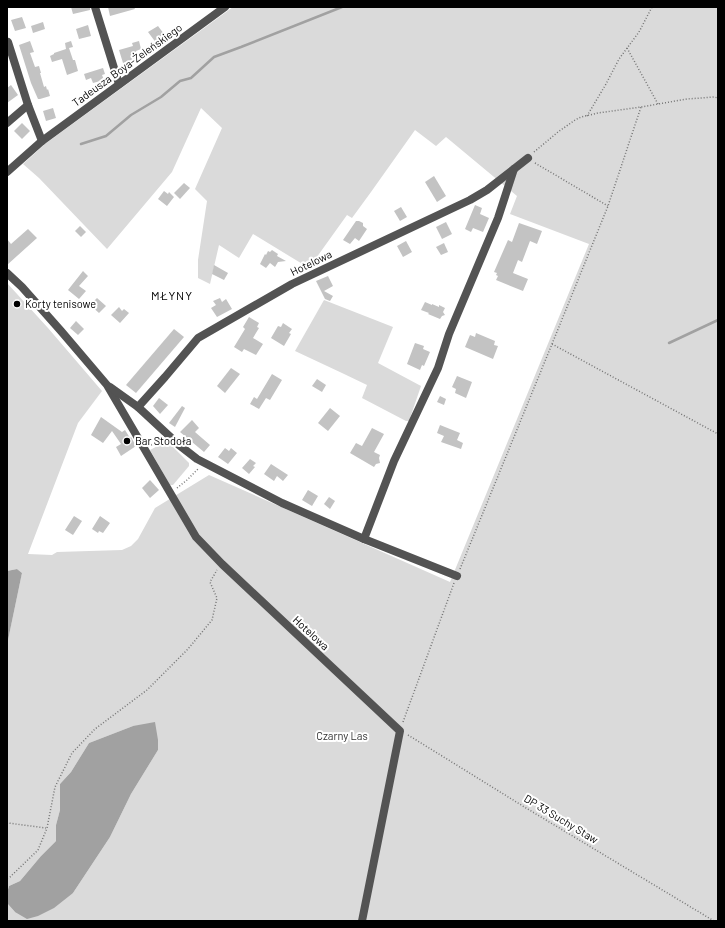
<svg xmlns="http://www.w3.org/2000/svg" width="725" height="928" viewBox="0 0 725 928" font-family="Barlow,sans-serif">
<rect width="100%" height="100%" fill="#fff"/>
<g fill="#dadada">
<path d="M 233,7 L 718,7 L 718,921 L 7,921 L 7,903 L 15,912 L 73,893 L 110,837 L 131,794 L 158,750 L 133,726 L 89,743 L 71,772 L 60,784 L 60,810 L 56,825 L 56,841 L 41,856 L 20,881 L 9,886 L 7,893 L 7,645 L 22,573 L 17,569 L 7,571 L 7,283 L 48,328 L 102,391 L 78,423 L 28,554 L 52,555 L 57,552 L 122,550 L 131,546 L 138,539 L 155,508 L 209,475 L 450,582 L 589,244 L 510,214 L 517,196 L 446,137 L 436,146 L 415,130 L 371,192 L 352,218 L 347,215 L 309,268 L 253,234 L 239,258 L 219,245 L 210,284 L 198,278 L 198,260 L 207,201 L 195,189 L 222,128 L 201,108 L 172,172 L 107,249 L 39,178 L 23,164 L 45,144 Z"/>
<path d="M 324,300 L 393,327 L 378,363 L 421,386 L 409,421 L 406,421 L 362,398 L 367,385 L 342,373 L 295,351 Z"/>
<path d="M 167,441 L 189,463 L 189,466 L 173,485 L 170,485 L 150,450 Z"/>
</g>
<g fill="#a1a1a1">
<path d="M 17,569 L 22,573 L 7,645 L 7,571 Z"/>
<path d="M 155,722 L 158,740 L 158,750 L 131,794 L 110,837 L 73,893 L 54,908 L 38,916 L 27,919 L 15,912 L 7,903 L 7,893 L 9,886 L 20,881 L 41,856 L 56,841 L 56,825 L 60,810 L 60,784 L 71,772 L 89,743 L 133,726 Z"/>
</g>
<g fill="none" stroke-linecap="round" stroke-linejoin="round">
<g stroke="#a1a1a1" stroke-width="2.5">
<path d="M 81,144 L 106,136 L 131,115 L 161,97 L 180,81 L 191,78 L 214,57 L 241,47 L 342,7"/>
<path d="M 669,343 L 718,320"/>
</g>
</g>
<g fill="#c3c3c3">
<path d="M 71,7 L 90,7 L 90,10 L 73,14 Z"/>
<path d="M 108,7 L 134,7 L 135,9 L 110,16 Z"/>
<path d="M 22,17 L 26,28 L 15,31 L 11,20 Z"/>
<path d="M 43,22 L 45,29 L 33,33 L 31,26 Z"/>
<path d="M 88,25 L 91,36 L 79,39 L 76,29 Z"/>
<path d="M 158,26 L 164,34 L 162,36 L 164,39 L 157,44 L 148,32 Z"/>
<path d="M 30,41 L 34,52 L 30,53 L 35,67 L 39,66 L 41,73 L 40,73 L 44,87 L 46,86 L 47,90 L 48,89 L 50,96 L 40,99 L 38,99 L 31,83 L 19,45 Z"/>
<path d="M 71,41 L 73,47 L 69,48 L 73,60 L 75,60 L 78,71 L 67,75 L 62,59 L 52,62 L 50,56 L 54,54 L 54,53 L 66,49 L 65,43 Z"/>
<path d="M 139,41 L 141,49 L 136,51 L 138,58 L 123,63 L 119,50 L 133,46 L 132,43 Z"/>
<path d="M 103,68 L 105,74 L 102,75 L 104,80 L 93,83 L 91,78 L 86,80 L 84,74 Z"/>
<path d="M 11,85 L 18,95 L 7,103 L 7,88 Z"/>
<path d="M 53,108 L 56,118 L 46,121 L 43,111 Z"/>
<path d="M 22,123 L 30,131 L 22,139 L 14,131 Z"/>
<path d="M 434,176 L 446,196 L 437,202 L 425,182 Z"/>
<path d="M 184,183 L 190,188 L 180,199 L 174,193 Z"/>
<path d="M 164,191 L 168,194 L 169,192 L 174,197 L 167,206 L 158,199 Z"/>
<path d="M 475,205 L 482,208 L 480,214 L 489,218 L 483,232 L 473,228 L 471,232 L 465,229 Z"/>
<path d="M 401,207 L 407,217 L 400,221 L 394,211 Z"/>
<path d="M 356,221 L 359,221 L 363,223 L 363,226 L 367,229 L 359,241 L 355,238 L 350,244 L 343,240 Z"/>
<path d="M 446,222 L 452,234 L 442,239 L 436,227 Z"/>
<path d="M 519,223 L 542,231 L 537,244 L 530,241 L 522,262 L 518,260 L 513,273 L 528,279 L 523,291 L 496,280 L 498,276 L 496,275 L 497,273 L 494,272 L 508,240 L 512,242 Z"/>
<path d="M 80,226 L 86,232 L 81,237 L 75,231 Z"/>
<path d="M 28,229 L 37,238 L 7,265 L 7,239 L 11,244 Z"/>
<path d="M 406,241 L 412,252 L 403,257 L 397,246 Z"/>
<path d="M 444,243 L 448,252 L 441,255 L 436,247 Z"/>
<path d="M 272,250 L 278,254 L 277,256 L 286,261 L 278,262 L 275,267 L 270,263 L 266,268 L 260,264 L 265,254 L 266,255 L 268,251 L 270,252 Z"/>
<path d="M 214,265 L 228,273 L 224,280 L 212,274 Z"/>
<path d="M 83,271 L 88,276 L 79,286 L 86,291 L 79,299 L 68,290 Z"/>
<path d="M 328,276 L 333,286 L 324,291 L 333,296 L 330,301 L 325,299 L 316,281 Z"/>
<path d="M 97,298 L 106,306 L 99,313 L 90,305 Z"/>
<path d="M 220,298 L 222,302 L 226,299 L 232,309 L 217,317 L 211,308 L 216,305 L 213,301 Z"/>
<path d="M 425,302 L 432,305 L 432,304 L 439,307 L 439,305 L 445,308 L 443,312 L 445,315 L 442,316 L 440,319 L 428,314 L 429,313 L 421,310 Z"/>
<path d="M 119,307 L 122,311 L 124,309 L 129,313 L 120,323 L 111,315 Z"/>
<path d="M 249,317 L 259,323 L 257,327 L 259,328 L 253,338 L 263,344 L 256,355 L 244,349 L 242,352 L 234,347 L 245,329 L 243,327 Z"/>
<path d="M 76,321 L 84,329 L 78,335 L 70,328 Z"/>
<path d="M 283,323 L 292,329 L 289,333 L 291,334 L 284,346 L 271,338 L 278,326 L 281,327 Z"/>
<path d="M 174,329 L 184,337 L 136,393 L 126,385 Z"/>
<path d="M 476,333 L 495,341 L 494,345 L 498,346 L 493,359 L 465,347 L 470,335 L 475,337 Z"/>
<path d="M 415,343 L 424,346 L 423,349 L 430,352 L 424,366 L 422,365 L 420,370 L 407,364 Z"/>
<path d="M 231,368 L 240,374 L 225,393 L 217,386 Z"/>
<path d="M 272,374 L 282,380 L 270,400 L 266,398 L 259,409 L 250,404 L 254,397 L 257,399 Z"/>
<path d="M 457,376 L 472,382 L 466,398 L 455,393 L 456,389 L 452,387 Z"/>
<path d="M 317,379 L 326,385 L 322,392 L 312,386 Z"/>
<path d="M 440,396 L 446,399 L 444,405 L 437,402 Z"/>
<path d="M 159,398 L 168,405 L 160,414 L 153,406 Z"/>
<path d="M 182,406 L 185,408 L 175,427 L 169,423 Z"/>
<path d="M 330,408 L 340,416 L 328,431 L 318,423 Z"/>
<path d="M 101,417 L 122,432 L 125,430 L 130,438 L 131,437 L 136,446 L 121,456 L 116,447 L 121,444 L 112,431 L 103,443 L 91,435 Z"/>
<path d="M 192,420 L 199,428 L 195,432 L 210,445 L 204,452 L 180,432 Z"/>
<path d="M 440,425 L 460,433 L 457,440 L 463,443 L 461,449 L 441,442 L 444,436 L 437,433 Z"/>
<path d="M 372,428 L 384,434 L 374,452 L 380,455 L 379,458 L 380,463 L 376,464 L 374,467 L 350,453 L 356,443 L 362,446 Z"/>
<path d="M 225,448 L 229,451 L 231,448 L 237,453 L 228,464 L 218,457 Z"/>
<path d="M 250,459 L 256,463 L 253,466 L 255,467 L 249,474 L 242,468 Z"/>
<path d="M 271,464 L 288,475 L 283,481 L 277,476 L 274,481 L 264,474 Z"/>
<path d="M 150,480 L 159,490 L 150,498 L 142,488 Z"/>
<path d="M 308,490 L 318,496 L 312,506 L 302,500 Z"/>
<path d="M 329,497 L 335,501 L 330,509 L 324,504 Z"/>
<path d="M 74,516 L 82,521 L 73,535 L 65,530 Z"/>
<path d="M 100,516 L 110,523 L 103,533 L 99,531 L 98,533 L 92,529 Z"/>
</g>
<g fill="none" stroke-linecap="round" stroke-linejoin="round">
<g stroke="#757575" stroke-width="1.5" stroke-dasharray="1 2" stroke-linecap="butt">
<path d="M 627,48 L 658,104"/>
<path d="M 587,116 L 606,84 L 619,59 L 639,32 L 652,7"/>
<path d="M 534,152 L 558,132 L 575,120 L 581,117 L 598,113 L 641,107 L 687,99 L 714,97 L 718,98"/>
<path d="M 535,163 L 608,206"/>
<path d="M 552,344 L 718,434"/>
<path d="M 151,445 L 162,439"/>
<path d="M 177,488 L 187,480 L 199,468"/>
<path d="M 460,569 L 552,344 L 608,206 L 641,107"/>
<path d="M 403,722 L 454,583"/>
<path d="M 408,735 L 455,764 L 526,808 L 714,921"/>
<path d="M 7,824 L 8,823 L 46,828"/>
<path d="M 7,878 L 10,877 L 38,850 L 47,828 L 55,787 L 72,753 L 95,729 L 147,690 L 188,649 L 212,620 L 217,598 L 210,582 L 217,570"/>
</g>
<g stroke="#535353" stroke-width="8">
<path d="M 95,7 L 119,84"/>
<path d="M 7,43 L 8,42 L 28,105 L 42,141 L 225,7"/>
<path d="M 7,123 L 28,105"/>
<path d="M 7,172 L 42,141"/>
<path d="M 7,273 L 22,287 L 61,331 L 107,385 L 196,537 L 222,564 L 400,731 L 362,921"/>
<path d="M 110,387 L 138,407 L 179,445 L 197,459 L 282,503 L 364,539 L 457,576"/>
<path d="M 138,407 L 165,377 L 198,338 L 292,284 L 470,200 L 487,190 L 528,158"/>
<path d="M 364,539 L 394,461 L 438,368 L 449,334 L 498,218 L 514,169"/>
</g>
</g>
<g fill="#000" stroke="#fff" stroke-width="1.5">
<circle cx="17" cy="304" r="4"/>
<circle cx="127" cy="441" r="4"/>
</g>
<g text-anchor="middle" stroke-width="4" stroke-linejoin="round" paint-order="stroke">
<g font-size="11" fill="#000" stroke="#fff">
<text transform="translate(127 65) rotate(-36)" y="4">Tadeusza Boya-Żeleńskiego</text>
<text transform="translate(311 263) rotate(-26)" y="4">Hotelowa</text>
<text transform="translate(311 633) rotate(43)" y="4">Hotelowa</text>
<text transform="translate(561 819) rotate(31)" y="4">DP 33 Suchy Staw</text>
</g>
<g font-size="11" fill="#000" stroke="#fff" text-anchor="start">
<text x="25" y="308">Korty tenisowe</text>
<text x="135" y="445">Bar Stodoła</text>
</g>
<g font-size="11" fill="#313131" stroke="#fff">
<text x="342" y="740">Czarny Las</text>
</g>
<g font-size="12" letter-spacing="1" fill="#000" stroke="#fff">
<text x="172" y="300">MŁYNY</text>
</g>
</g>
<rect width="725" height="928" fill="none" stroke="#000000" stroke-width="16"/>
</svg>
